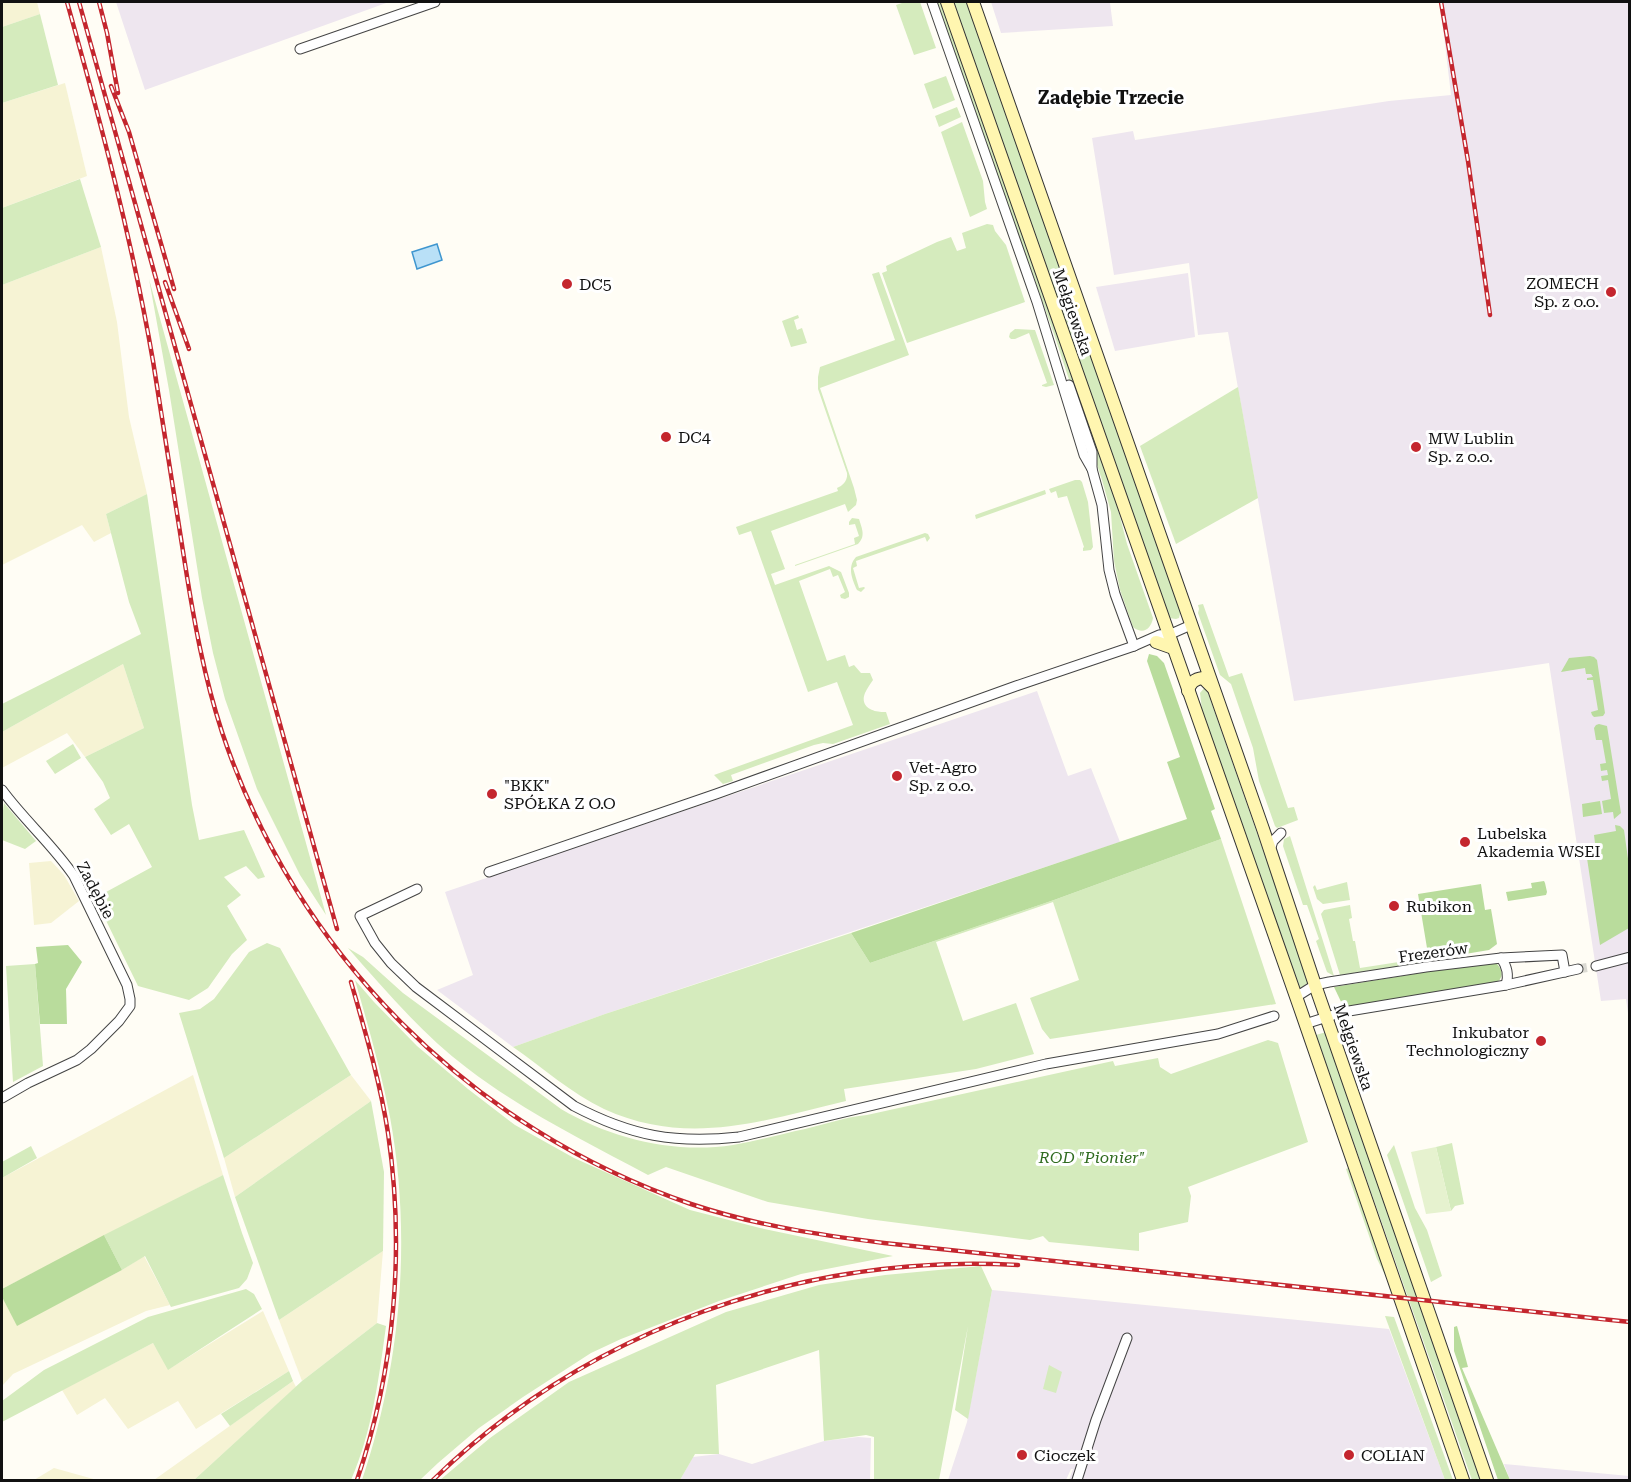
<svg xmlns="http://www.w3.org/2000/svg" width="1631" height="1482" viewBox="0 0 1631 1482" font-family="'Roboto Serif',serif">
<rect width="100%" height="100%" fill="#fffdf5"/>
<g fill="#eee6ef">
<path d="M 116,2 L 389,2 L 145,90 Z"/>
<path d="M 991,2 L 1117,2 L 1110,3 L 1113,26 L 1001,33 Z"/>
<path d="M 1440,2 L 1629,2 L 1629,1020 L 1626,999 L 1601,1001 L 1549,663 L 1294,701 L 1228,332 L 1198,335 L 1189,263 L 1114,275 L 1092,138 L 1133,131 L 1135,140 L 1389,101 L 1451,95 Z"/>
<path d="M 1188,273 L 1195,337 L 1115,351 L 1096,287 Z"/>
<path d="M 1037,691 L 1068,776 L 1091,768 L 1120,842 L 605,1014 L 513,1047 L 437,990 L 473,975 L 445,892 Z"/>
<path d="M 992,1290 L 1389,1329 L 1445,1480 L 1069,1480 L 1073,1469 L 1071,1469 L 1066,1480 L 948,1480 L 967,1422 Z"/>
<path d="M 858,1437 L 871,1438 L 870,1480 L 680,1480 L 693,1457 L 719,1454 L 752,1464 L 824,1441 Z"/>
<path d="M 1504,1464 L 1629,1476 L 1629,1480 L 1510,1480 Z"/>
</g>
<g fill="#f6f3d4">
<path d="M 2,2 L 37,2 L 40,14 L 2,27 Z"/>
<path d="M 65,83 L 87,176 L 2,208 L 2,103 Z"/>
<path d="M 101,247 L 117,322 L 129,417 L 147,494 L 106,514 L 111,533 L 94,542 L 82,525 L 2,565 L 2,285 Z"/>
<path d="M 123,664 L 144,728 L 85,757 L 67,733 L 2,768 L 2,732 Z"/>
<path d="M 51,861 L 64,875 L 79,901 L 51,923 L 34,925 L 29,863 Z"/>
<path d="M 193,1075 L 223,1175 L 2,1289 L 2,1178 Z"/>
<path d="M 351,1075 L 371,1101 L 235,1197 L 224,1158 Z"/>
<path d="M 383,1251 L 377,1323 L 302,1381 L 279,1320 Z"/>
<path d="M 144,1256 L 170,1305 L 146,1311 L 13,1374 L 2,1386 L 2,1297 L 17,1325 L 122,1270 Z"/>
<path d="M 263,1311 L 289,1371 L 196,1429 L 178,1401 L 128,1429 L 105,1398 L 77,1415 L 62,1390 L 153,1343 L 169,1369 Z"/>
<path d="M 293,1381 L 296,1387 L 194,1480 L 154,1480 Z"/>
<path d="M 54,1468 L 97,1480 L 34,1480 Z"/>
</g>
<g fill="#d5ebbd">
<path d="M 905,2 L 920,2 L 936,48 L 914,55 L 896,5 Z"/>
<path d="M 936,2 L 943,2 L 1112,486 L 1127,544 L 1153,618 C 1151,629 1143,635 1133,627 L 1120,590 L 1114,561 L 1111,512 L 1102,480 L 1055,337 Z"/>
<path d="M 952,2 L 966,2 L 973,18 L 1181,609 L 1179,618 L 1176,619 L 1169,618 Z"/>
<path d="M 40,14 L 58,85 L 2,103 L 2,27 Z"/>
<path d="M 946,76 L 955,100 L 933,109 L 924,84 Z"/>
<path d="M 957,107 L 961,117 L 939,127 L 935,116 Z"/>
<path d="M 962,122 L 983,181 L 985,202 L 987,209 L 970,217 L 941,132 Z"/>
<path d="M 80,179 L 101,247 L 2,285 L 2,208 Z"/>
<path d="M 987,224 L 993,225 L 995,231 L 1006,245 L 1025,302 L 907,343 L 882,273 L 887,271 L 886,266 L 937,242 L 951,237 L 957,251 L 966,248 L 962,233 Z"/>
<path d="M 879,272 L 909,355 L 820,388 L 854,488 L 857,500 L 856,505 L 848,512 L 845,504 L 771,531 L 785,569 L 771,574 L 775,585 L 829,566 L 841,572 L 849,593 L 849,597 L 845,599 L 841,598 L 840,595 L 845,592 L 838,575 L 833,577 L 830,569 L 799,581 L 827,661 L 845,655 L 849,667 L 854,665 L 861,673 L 870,673 L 873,680 C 870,684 867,689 865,693 C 859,708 875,713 886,712 L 890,724 L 833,744 L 823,743 L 814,745 L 731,775 L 733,781 L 723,784 L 714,775 L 853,725 L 837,682 L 808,692 L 751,531 L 739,535 L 736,527 L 838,491 L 837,488 C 843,486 848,480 847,473 L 818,389 L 818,377 L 820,367 L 895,340 L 872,274 Z"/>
<path d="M 149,279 L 326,915 L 300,875 L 257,789 L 225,699 L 213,653 L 202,598 L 169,390 Z"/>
<path d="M 798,315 L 799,318 L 794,320 L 797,330 L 802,328 L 807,343 L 791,347 L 782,321 Z"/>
<path d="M 1015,329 L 1035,330 L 1054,385 L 1046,387 L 1042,386 L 1042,385 L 1047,383 L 1029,333 L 1015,339 L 1011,339 L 1009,337 L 1010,333 Z"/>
<path d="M 1238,387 L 1258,498 L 1176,544 L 1140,446 Z"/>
<path d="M 1075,480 L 1080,480 L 1082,482 L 1088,502 L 1093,547 L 1091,550 L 1083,551 L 1083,548 L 1084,547 L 1067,496 L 1058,498 L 1056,491 L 1051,493 L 1049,489 Z"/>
<path d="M 1045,490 L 1046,494 L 976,519 L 975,515 Z"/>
<path d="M 147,494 L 192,805 L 199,840 L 244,830 L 265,877 L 258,879 L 246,866 L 224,877 L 241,895 L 227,906 L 247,940 L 232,954 L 208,988 L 189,1000 L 138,986 L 95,898 L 152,867 L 129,824 L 111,835 L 94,809 L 110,798 L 103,782 L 85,757 L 144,728 L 123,664 L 2,732 L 2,704 L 141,634 L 129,602 L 106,514 Z"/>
<path d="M 852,518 L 859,519 C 862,529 866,536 858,544 L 795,566 L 795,565 L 855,544 L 854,538 L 859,536 L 855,524 L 849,525 L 849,522 Z"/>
<path d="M 925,533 L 928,534 L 930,538 L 927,542 L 925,537 L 856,561 L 857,566 L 853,568 L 859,588 L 864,587 L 865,588 L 861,592 L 857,590 C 852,579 847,567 856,557 Z"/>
<path d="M 1203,604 L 1229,677 L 1242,673 L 1288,808 L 1294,807 L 1298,820 L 1277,828 L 1275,826 L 1259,781 L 1253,748 L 1231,684 L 1220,675 L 1198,613 L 1199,609 L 1198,605 Z"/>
<path d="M 1205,687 L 1207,690 L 1309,982 L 1300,989 L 1202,710 L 1200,693 Z"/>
<path d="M 73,744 L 81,758 L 55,774 L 46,761 Z"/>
<path d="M 4,803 L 36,841 L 25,849 L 2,840 L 2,818 Z"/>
<path d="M 1290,836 L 1334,976 L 1327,972 L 1316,941 L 1319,939 L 1307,905 L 1303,905 L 1283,846 L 1284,839 Z"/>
<path d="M 1221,839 L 1276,1004 L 1050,1039 L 1042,1029 L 1030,998 L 1079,980 L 1053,902 L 936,942 L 963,1021 L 1016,1003 L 1034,1054 L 976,1069 L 844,1089 L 846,1101 C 762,1121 688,1147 604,1109 C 572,1094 542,1067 513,1047 L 605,1014 L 851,933 L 870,963 L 1054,900 Z"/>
<path d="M 1347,882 L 1350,900 L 1323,904 L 1317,899 L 1313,887 L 1315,885 L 1317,890 Z"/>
<path d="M 1350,905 L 1352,918 L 1349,919 L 1353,941 L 1355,941 L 1360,968 L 1418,959 L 1418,954 L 1420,954 L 1421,963 L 1340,975 L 1321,914 L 1324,910 Z"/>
<path d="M 267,943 L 280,948 L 351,1075 L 224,1158 L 179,1013 L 200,1009 L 214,999 L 249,952 Z"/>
<path d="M 348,948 L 363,957 L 403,993 L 561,1109 C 612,1139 674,1154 733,1145 C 757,1141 781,1134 805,1129 C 826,1124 845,1117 867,1115 L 1113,1061 L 1115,1066 L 1158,1058 L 1160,1067 L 1171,1074 L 1268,1040 L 1278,1043 L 1308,1142 L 1188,1187 L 1191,1196 L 1188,1222 L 1139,1233 L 1139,1251 L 1049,1242 L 1043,1236 L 1030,1240 L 868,1219 L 768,1202 L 666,1167 L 648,1175 C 586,1142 523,1111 467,1068 C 422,1034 385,990 348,948 Z"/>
<path d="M 35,964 L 43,1066 L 13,1082 L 6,966 Z"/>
<path d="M 355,980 L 374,1002 L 417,1046 L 468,1089 L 515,1125 L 574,1158 L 690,1210 L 760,1228 L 893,1256 L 801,1274 L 719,1301 L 621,1339 L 591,1353 L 523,1397 L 479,1428 L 438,1463 L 420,1480 L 362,1480 C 401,1365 412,1237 390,1117 C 381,1071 368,1025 355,980 Z"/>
<path d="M 1326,1032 L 1482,1480 L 1472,1480 L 1316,1035 Z"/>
<path d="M 371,1101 L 384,1172 L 383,1251 L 279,1320 L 235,1197 Z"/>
<path d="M 1452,1143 L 1464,1204 L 1455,1206 L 1451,1211 L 1436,1147 Z"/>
<path d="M 1394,1145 L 1415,1208 L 1427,1230 L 1442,1276 L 1431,1282 L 1387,1155 Z"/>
<path d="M 31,1146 L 37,1158 L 2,1178 L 2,1162 Z"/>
<path d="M 1348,1168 L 1386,1276 L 1386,1277 L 1377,1259 L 1346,1169 Z"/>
<path d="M 223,1175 L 242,1233 L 253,1263 L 247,1279 L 239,1288 L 171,1307 L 145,1256 L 122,1270 L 104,1235 Z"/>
<path d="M 981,1266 L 992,1290 L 968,1419 L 955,1410 L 968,1326 L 939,1480 L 874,1480 L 874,1437 L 866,1435 L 824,1441 L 819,1350 L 716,1385 L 719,1454 L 695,1454 L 680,1480 L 440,1480 L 490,1438 L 569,1382 L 726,1312 L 819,1285 L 885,1275 Z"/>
<path d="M 246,1289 L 254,1294 L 262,1309 L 168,1370 L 153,1343 L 2,1422 L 2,1401 L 44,1370 L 148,1317 Z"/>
<path d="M 1385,1316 L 1394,1317 L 1453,1480 L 1445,1480 Z"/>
<path d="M 377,1323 L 386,1326 C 379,1378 372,1432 351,1480 L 194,1480 L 302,1381 Z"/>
<path d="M 1049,1365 L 1062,1372 L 1056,1393 L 1043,1389 Z"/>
<path d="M 289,1371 L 293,1381 L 230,1426 L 221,1414 Z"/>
</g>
<g fill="#b9dc9c">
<path d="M 1149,654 L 1157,656 L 1164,663 L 1215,809 L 1211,811 L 1221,839 L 1054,900 L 870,963 L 851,933 L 1187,819 L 1167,762 L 1180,757 L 1147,661 Z"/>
<path d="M 1590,656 L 1594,657 L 1597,660 L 1605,713 L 1603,716 L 1594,717 L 1592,715 L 1591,712 L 1598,710 L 1593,680 L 1587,680 L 1587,678 L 1593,677 L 1591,674 L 1586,674 L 1585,668 L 1561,672 L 1569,658 Z"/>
<path d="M 1599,724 L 1607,726 L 1621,813 L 1614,819 L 1613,812 L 1604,813 L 1602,801 L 1611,799 L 1608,780 L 1602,781 L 1601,776 L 1608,775 L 1607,770 L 1601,771 L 1600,764 L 1606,763 L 1602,740 L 1596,740 L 1594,728 L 1596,725 Z"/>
<path d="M 1600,801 L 1602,814 L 1583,817 L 1582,804 Z"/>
<path d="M 1615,825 L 1620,826 L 1624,830 L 1629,866 L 1629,928 L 1600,945 L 1585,845 L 1595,843 L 1594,835 L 1616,831 Z"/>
<path d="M 1544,881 L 1545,883 L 1547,892 L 1546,895 L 1508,901 L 1506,892 L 1532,888 L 1531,883 Z"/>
<path d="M 1481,884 L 1485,910 L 1491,909 L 1497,944 L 1489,950 L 1429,960 L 1418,894 Z"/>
<path d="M 68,945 L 82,962 L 66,989 L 67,1024 L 40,1024 L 35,964 L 38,963 L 36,947 Z"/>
<path d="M 1488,962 L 1497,964 C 1503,970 1504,979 1495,983 L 1344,1008 L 1334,987 Z"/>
<path d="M 104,1235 L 122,1270 L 17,1326 L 2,1297 L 2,1289 Z"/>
<path d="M 1457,1326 L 1468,1367 L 1462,1368 L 1510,1480 L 1498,1480 L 1454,1351 L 1454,1327 Z"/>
</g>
<path fill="#e6f2cf" d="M 1436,1147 L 1451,1211 L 1426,1214 L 1411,1152 Z"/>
<path fill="#b9e0f7" stroke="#3f96cf" stroke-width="1.5" d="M 437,244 L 442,260 L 417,269 L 412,252 Z"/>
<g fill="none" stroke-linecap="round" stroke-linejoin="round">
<path stroke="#dbdad3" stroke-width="9" stroke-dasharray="9 4.5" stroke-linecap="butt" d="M 1578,969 L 1596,966"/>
<defs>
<g id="minor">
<path d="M 932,2 L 1037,302 L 1084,455 L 1092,469"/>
<path d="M 300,49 L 435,2"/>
<path d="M 1069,385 L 1092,452 L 1092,469 L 1102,505 L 1109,570 L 1115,594 L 1134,646"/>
<path d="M 1164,637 L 1191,625"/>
<path d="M 2,790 C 24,820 53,845 74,876 L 127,985 L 130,999 L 130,1006 L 119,1021 L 91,1049 L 77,1060 L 28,1083 L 2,1098"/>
<path d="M 1270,850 L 1273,841 L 1281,833"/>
<path d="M 489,872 L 716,794 L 1016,686 L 1134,646 L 1159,635 L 1168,634"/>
<path d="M 417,889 L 360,916 L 375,943 L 391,963 L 416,987 L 574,1106 C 631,1136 675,1144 739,1137 L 1046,1064 L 1218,1034 L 1274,1016"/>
<path d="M 1501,958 C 1507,966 1509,975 1506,985"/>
<path d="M 1596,966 L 1630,957"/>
<path d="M 1296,997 L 1315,985 L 1329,982 L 1426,967 L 1501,958 L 1562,955 L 1565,972"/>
<path d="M 1305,1024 L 1343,1012 L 1506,985 L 1578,969"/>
<path d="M 1077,1480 L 1096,1420 L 1127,1338"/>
</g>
<g id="secondary">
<path d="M 947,2 L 1300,1008 L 1463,1480"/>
<path d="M 973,2 L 1263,829 L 1315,985 L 1487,1480"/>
<path d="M 1156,642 L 1173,648"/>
<path d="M 1188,691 C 1190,683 1194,679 1203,678 L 1212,687"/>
</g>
</defs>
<use href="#minor" stroke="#444" stroke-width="11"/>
<use href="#secondary" stroke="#333" stroke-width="14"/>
<use href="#minor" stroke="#fff" stroke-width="9"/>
<use href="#secondary" stroke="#fff6b0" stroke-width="12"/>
<defs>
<g id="rail">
<path d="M 67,2 C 100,120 132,239 153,361 C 164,428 174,496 185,564 C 194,621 204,677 222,732 C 295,953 471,1129 691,1204 C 754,1225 819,1235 884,1243 L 1630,1322"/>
<path d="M 79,2 L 337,929"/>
<path d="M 99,2 L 107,33 L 118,93"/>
<path d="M 1441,2 L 1468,161 L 1490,315"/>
<path d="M 111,86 L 129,132 L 174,289"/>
<path d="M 165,282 L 189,349"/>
<path d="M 351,982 C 365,1031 380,1081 388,1133 C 405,1249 395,1369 357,1480"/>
<path d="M 433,1480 C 587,1330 803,1253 1018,1265"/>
</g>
</defs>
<use href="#rail" stroke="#c4262e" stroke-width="4.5"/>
<use href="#rail" stroke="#fff" stroke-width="2" stroke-dasharray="7" stroke-linecap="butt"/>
</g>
<g fill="#c4262e" stroke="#fff" stroke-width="2">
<circle cx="567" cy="284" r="6"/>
<circle cx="1611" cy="292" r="6"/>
<circle cx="666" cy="437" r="6"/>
<circle cx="1416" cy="447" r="6"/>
<circle cx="897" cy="776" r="6"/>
<circle cx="492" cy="794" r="6"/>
<circle cx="1465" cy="842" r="6"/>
<circle cx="1394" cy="906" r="6"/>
<circle cx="1541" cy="1041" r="6"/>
<circle cx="1022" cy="1455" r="6"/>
<circle cx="1349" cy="1455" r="6"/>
</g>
<g text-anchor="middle" stroke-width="6" stroke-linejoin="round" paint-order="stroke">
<g font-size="16" fill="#111" stroke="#fff" text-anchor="start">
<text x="1599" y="289" text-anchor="end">ZOMECH<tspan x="1599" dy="18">Sp. z o.o.</tspan></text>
<text x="579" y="290">DC5</text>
<text x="678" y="443">DC4</text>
<text x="1428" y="444">MW Lublin<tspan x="1428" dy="18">Sp. z o.o.</tspan></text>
<text x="909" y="773">Vet-Agro<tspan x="909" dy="18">Sp. z o.o.</tspan></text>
<text x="504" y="791">"BKK"<tspan x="504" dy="18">SPÓŁKA Z O.O</tspan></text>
<text x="1477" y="839">Lubelska<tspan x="1477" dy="18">Akademia WSEI</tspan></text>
<text x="1406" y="912">Rubikon</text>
<text x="1529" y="1038" text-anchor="end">Inkubator<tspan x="1529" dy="18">Technologiczny</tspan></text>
<text x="1034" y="1461">Cioczek</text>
<text x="1361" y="1461">COLIAN</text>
</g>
<g font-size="16" fill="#111" stroke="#fff">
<text transform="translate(1073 312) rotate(71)" y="6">Mełgiewska</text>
<text transform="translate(96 890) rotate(62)" y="6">Zadębie</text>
<text transform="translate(1433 952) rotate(-8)" y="6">Frezerów</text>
<text transform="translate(1354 1047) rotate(71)" y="6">Mełgiewska</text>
</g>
<g font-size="16" font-style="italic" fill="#2f6b1f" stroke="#fff">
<text x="1092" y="1163">ROD "Pionier"</text>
</g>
<g font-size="18" font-weight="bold" fill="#111" stroke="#fff">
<text x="1111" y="104">Zadębie Trzecie</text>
</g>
</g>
<rect width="1631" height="1482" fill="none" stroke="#111111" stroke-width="6"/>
</svg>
